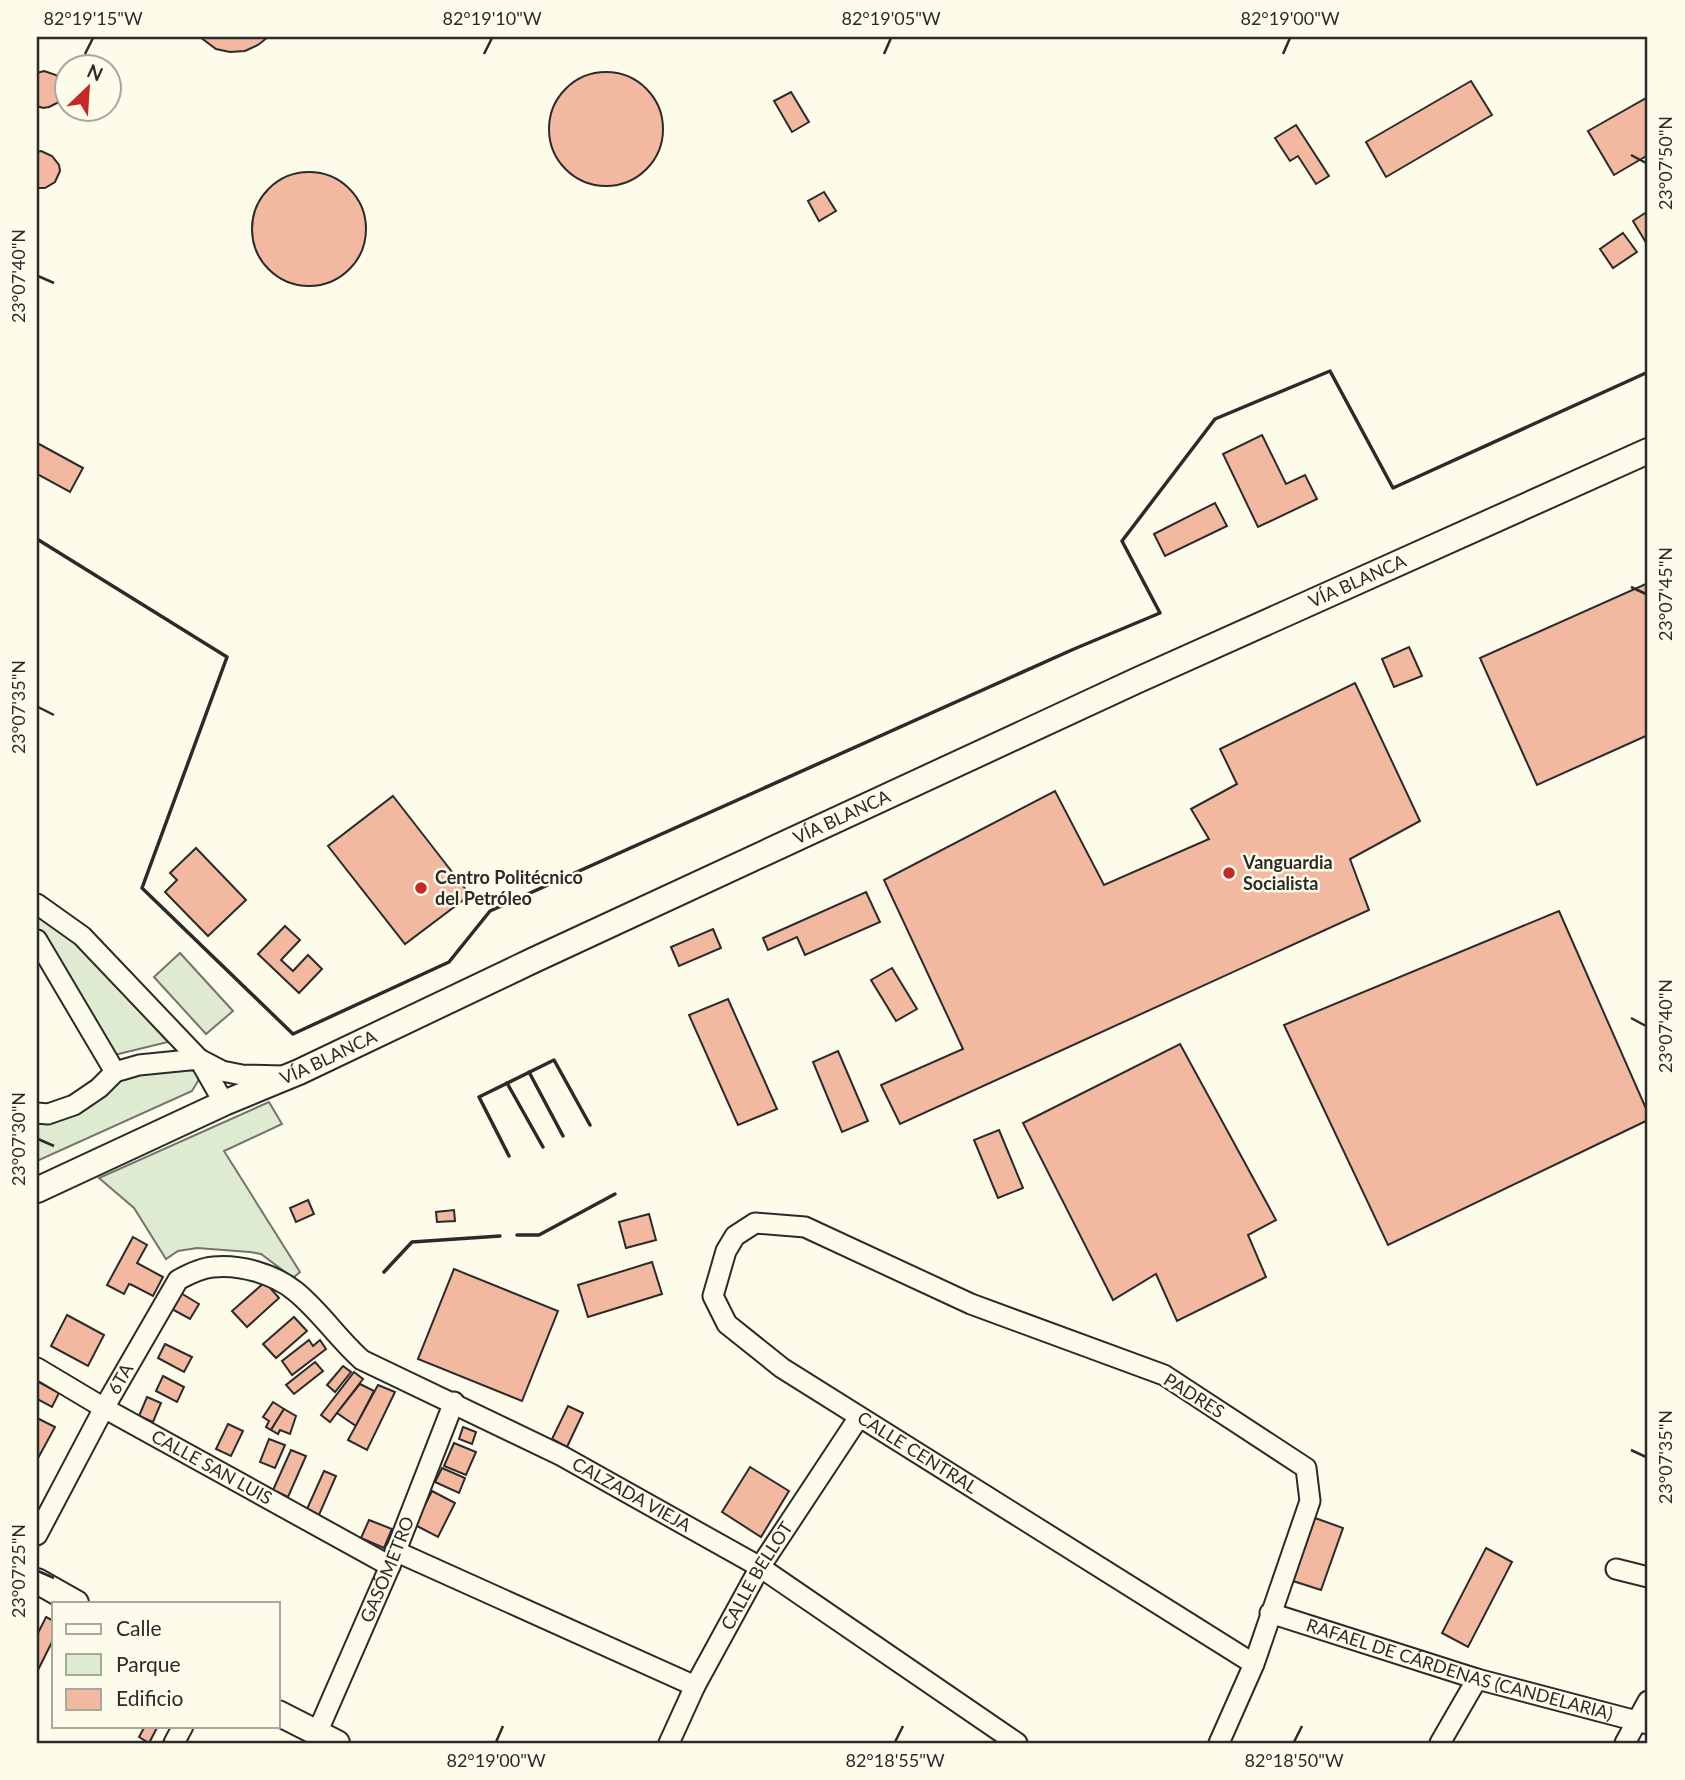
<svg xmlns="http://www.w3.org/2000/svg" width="1685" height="1780" viewBox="0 0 1685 1780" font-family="Lato,sans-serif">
<rect width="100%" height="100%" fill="#fdfbea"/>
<g fill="#deebd1" stroke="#74746e" stroke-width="2">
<path d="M 37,912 L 67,933 L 168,1042 L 110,1056 L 70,983 L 37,929 Z"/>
<path d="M 180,953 L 233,1011 L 206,1034 L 154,977 Z"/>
<path d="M 188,1069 L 198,1073 L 198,1081 L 192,1091 L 37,1161 L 37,1123 L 70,1116 L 109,1086 L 133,1072 Z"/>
<path d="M 269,1102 L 282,1124 L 224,1151 L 300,1272 L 293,1278 L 261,1254 L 250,1252 L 197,1248 L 178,1251 L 166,1259 L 134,1208 L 99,1178 Z"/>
</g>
<g fill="#f2b8a0" stroke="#2b2b2b" stroke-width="2">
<path d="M 200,37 L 268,37 L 258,45 L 245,51 L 230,52 L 216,49 Z"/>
<path d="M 44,71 L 56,75 L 60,79 L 63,91 L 59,102 L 49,107 L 43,108 L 37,106 L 37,73 Z"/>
<circle cx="606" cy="129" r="57"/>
<path d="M 1471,81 L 1492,115 L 1386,177 L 1366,142 Z"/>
<path d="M 791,92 L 809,122 L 792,132 L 774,101 Z"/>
<path d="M 1648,97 L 1648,155 L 1614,175 L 1588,131 Z"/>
<path d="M 1296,125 L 1329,176 L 1316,184 L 1298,156 L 1290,161 L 1275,138 Z"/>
<path d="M 41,151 L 52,156 L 59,165 L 60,171 L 55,182 L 45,188 L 37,188 L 37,152 Z"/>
<circle cx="309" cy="229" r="57"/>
<path d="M 824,192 L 836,211 L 819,221 L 808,201 Z"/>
<path d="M 1648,211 L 1648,246 L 1633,221 Z"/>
<path d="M 1623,233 L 1637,252 L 1613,268 L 1600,249 Z"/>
<path d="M 1262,435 L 1286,484 L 1305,475 L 1317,499 L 1258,527 L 1223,454 Z"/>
<path d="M 39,444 L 83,468 L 70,492 L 37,474 L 37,449 Z"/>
<path d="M 1215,503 L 1227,526 L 1165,556 L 1154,534 Z"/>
<path d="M 1648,583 L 1648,735 L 1537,785 L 1480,658 Z"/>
<path d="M 1409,647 L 1422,676 L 1394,687 L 1382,659 Z"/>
<path d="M 1355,683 L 1420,821 L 1350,859 L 1369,910 L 900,1124 L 881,1085 L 963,1049 L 884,880 L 1055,791 L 1104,885 L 1209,839 L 1191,809 L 1237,784 L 1220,749 Z"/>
<path d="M 393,796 L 470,895 L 405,944 L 328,846 Z"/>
<path d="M 196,848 L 246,900 L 208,936 L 165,892 L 177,880 L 170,873 Z"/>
<path d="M 866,892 L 880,922 L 805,955 L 797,937 L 768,950 L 763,938 Z"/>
<path d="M 1559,911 L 1648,1113 L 1648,1120 L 1388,1245 L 1284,1025 Z"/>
<path d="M 285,926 L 300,940 L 281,960 L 293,971 L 308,955 L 322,969 L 299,993 L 258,954 Z"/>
<path d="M 713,929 L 721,948 L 679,966 L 671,947 Z"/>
<path d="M 892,968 L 917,1009 L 896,1021 L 871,980 Z"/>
<path d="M 728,999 L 777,1109 L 738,1125 L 689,1015 Z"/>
<path d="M 1180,1044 L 1276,1220 L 1248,1235 L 1266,1277 L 1177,1321 L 1156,1274 L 1113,1300 L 1023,1123 Z"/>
<path d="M 838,1051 L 868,1121 L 842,1132 L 813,1062 Z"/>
<path d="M 999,1130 L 1023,1188 L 998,1198 L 974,1140 Z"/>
<path d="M 308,1200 L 314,1214 L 296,1222 L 290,1208 Z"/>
<path d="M 454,1210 L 455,1221 L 437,1222 L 436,1212 Z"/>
<path d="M 649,1214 L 656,1240 L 626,1248 L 619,1222 Z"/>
<path d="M 133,1237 L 147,1245 L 137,1263 L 163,1277 L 153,1296 L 132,1285 L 129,1284 L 124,1294 L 107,1285 Z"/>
<path d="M 652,1262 L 662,1294 L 588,1317 L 578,1285 Z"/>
<path d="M 454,1269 L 558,1311 L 522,1401 L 418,1359 Z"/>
<path d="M 265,1282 L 279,1298 L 247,1327 L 232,1311 Z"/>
<path d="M 179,1292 L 199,1304 L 190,1319 L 170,1308 Z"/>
<path d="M 67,1315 L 104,1335 L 88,1366 L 51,1346 Z"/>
<path d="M 294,1317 L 307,1331 L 276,1358 L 263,1344 Z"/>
<path d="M 309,1340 L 313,1346 L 320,1340 L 326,1349 L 292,1375 L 282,1361 Z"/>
<path d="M 165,1344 L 192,1357 L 184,1372 L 158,1358 Z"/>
<path d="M 315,1362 L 323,1371 L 294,1394 L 286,1385 Z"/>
<path d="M 343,1366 L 351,1372 L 335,1392 L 327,1385 Z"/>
<path d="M 354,1372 L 363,1379 L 330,1422 L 321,1415 Z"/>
<path d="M 163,1376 L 184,1387 L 177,1402 L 156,1391 Z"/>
<path d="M 37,1381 L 59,1393 L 52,1407 L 37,1399 Z"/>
<path d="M 360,1384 L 374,1391 L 356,1426 L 337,1413 Z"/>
<path d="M 378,1385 L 395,1392 L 367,1450 L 348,1440 Z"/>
<path d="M 147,1397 L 161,1403 L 153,1422 L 139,1416 Z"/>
<path d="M 273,1402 L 284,1409 L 271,1430 L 266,1427 L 269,1421 L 263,1417 Z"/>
<path d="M 568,1406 L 583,1413 L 567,1447 L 552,1439 Z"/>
<path d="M 284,1409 L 296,1416 L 290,1434 L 280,1430 L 278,1434 L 271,1430 Z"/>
<path d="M 37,1418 L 55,1427 L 37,1460 Z"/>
<path d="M 228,1424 L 243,1431 L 231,1456 L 216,1449 Z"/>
<path d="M 463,1427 L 476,1432 L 472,1444 L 459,1439 Z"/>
<path d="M 269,1439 L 285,1445 L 275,1468 L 260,1462 Z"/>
<path d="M 454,1443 L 476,1452 L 466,1475 L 444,1466 Z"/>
<path d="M 291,1450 L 306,1456 L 288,1497 L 273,1490 Z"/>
<path d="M 750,1467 L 789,1491 L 761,1537 L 722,1512 Z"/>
<path d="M 442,1468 L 465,1478 L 459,1493 L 435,1482 Z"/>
<path d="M 324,1471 L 336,1476 L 319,1515 L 307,1509 Z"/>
<path d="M 432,1491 L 455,1503 L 438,1537 L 415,1525 Z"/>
<path d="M 1315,1518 L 1343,1528 L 1321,1590 L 1293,1581 Z"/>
<path d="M 369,1520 L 392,1529 L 384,1548 L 361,1538 Z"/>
<path d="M 1486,1548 L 1512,1562 L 1468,1647 L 1442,1633 Z"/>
<path d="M 46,1617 L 54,1621 L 54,1638 L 37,1672 L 37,1635 Z"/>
<path d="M 145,1726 L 158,1726 L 149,1743 L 139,1737 Z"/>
</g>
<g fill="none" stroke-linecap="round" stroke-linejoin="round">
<defs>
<g id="minor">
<path d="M 37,904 L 82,936 L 199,1059 L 224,1103"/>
<path d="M 37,940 L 115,1072"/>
<path d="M 37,1113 L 48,1114 L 74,1105 L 99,1088 L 115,1072 L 139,1065 L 199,1059 L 222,1071 L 242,1075 L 284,1076"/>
<path id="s1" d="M 37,1368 L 104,1408 L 390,1566"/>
<path id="s2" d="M 37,1535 L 104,1408 L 178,1280 C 189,1274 201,1268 213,1267 C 240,1264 274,1274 295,1291 C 320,1311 338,1339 362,1360 L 562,1456 L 760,1567 L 1017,1743"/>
<path d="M 395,1551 L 695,1686"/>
<path d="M 1616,1569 L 1648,1577"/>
<path id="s3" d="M 1270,1613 L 1477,1679 L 1648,1724"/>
<path id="s4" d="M 317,1733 L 390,1566 L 454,1402"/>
<path d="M 174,1743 L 183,1726"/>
<path id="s5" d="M 669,1743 L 695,1686 L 760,1567 L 859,1417"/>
<path id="s6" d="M 1219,1743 L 1254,1664 L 1310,1501 L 1306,1468 L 1164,1375 L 971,1304 L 805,1227 L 755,1223 L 735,1236 L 726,1251 L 713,1296 L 727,1324 L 782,1368 L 1254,1664"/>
<path d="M 1440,1743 L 1477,1679"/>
<path d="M 1625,1743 L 1648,1701"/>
</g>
<g id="major">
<path id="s7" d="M 37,1190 L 224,1103 L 299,1072 L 534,960 L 1138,680 L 1648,451"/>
<path d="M 37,1581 L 76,1603"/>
<path d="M 278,1713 L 337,1743"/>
</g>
</defs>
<use href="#minor" stroke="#2b2b2b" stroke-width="23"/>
<use href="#major" stroke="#2b2b2b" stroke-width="28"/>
<use href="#minor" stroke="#fdfbea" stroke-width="19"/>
<use href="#major" stroke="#fdfbea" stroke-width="24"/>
<g stroke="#2b2b2b" stroke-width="3.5">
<path d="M 37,539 L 227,657 L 142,888 L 293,1034 L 449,962 L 490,911 L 1074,649 L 1160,613 L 1122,541 L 1215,419 L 1330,371 L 1393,488 L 1648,372"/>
<path d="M 529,1072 L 563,1136"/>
<path d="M 507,1083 L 543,1147"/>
<path d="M 509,1156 L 479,1097 L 554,1060 L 590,1125"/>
<path d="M 517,1235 L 539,1235 L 615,1194"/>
<path d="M 384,1272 L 412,1242 L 500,1236"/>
</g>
</g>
<path fill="none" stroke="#2b2b2b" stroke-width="2.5" d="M 85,54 L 93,38M 484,54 L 492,38M 884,54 L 891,38M 1283,54 L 1290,38M 1631,155 L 1646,163M 38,276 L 54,283M 1631,587 L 1646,594M 38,707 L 54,715M 1631,1018 L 1646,1026M 38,1139 L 54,1146M 1631,1450 L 1646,1457M 38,1571 L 54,1578M 496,1742 L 503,1726M 895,1742 L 903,1726M 1294,1742 L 1302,1726"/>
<g fill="#c62828" stroke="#fdfbea" stroke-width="2.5">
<circle cx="1229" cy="873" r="7"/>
<circle cx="421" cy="888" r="7"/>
</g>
<g text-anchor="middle" stroke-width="5" stroke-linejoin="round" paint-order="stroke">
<g font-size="18" fill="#2b2b2b" stroke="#fdfbea">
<text dy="6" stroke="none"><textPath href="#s7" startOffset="1454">VÍA BLANCA</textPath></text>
<text dy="6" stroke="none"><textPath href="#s7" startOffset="887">VÍA BLANCA</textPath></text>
<text dy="6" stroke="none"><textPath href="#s7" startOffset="320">VÍA BLANCA</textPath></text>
<text dy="6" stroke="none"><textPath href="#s2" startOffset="177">6TA</textPath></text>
<text transform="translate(1194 1396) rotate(32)" y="6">PADRES</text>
<text dy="6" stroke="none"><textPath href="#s6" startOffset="1250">CALLE CENTRAL</textPath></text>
<text dy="6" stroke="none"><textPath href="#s1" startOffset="201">CALLE SAN LUIS</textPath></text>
<text dy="6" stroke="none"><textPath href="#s2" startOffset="814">CALZADA VIEJA</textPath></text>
<text dy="6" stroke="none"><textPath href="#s4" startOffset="178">GASÓMETRO</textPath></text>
<text dy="6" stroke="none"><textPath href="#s5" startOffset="189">CALLE BELLOT</textPath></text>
<text dy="6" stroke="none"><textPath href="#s3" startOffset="198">RAFAEL DE CÁRDENAS (CANDELARIA)</textPath></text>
</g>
<g font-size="18" font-weight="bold" fill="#2b2b2b" stroke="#fdfbea" text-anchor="start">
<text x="1243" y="869">Vanguardia<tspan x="1243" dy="21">Socialista</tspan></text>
<text x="435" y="884">Centro Politécnico<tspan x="435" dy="21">del Petróleo</tspan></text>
</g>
</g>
<rect width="1685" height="1780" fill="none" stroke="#fdfbea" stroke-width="77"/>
<rect x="52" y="1602" width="228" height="126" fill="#fdfbea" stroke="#a9a89e" stroke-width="2"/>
<rect x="66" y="1624" width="35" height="10" fill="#fdfbea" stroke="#a9a89e" stroke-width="2"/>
<text x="116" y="1636" font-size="21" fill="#2b2b2b">Calle</text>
<rect x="66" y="1654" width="35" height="21" fill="#deebd1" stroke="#a9a89e" stroke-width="2"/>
<text x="116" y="1672" font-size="21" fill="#2b2b2b">Parque</text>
<rect x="66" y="1689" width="35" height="21" fill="#f2b8a0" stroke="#a9a89e" stroke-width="2"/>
<text x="116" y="1706" font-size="21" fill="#2b2b2b">Edificio</text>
<g transform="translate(88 88) rotate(25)"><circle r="33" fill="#fdfbea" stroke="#a9a89e" stroke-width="2"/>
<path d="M0-5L12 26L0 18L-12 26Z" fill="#c62828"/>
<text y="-10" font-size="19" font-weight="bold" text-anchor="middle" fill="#2b2b2b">N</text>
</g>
<rect x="38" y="38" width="1608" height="1704" fill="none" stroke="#2b2b2b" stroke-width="2.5"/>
<g font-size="18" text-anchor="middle" fill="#2b2b2b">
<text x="93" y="25">82°19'15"W</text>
<text x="492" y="25">82°19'10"W</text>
<text x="891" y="25">82°19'05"W</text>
<text x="1290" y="25">82°19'00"W</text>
<text transform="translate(1666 163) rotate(-90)" y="6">23°07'50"N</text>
<text transform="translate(19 276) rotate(-90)" y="6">23°07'40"N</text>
<text transform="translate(1666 594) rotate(-90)" y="6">23°07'45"N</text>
<text transform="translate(19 707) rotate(-90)" y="6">23°07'35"N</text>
<text transform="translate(1666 1026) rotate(-90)" y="6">23°07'40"N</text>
<text transform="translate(19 1139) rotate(-90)" y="6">23°07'30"N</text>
<text transform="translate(1666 1457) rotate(-90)" y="6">23°07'35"N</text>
<text transform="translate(19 1571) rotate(-90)" y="6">23°07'25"N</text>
<text x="496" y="1767">82°19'00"W</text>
<text x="895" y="1767">82°18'55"W</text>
<text x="1294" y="1767">82°18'50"W</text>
</g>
</svg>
